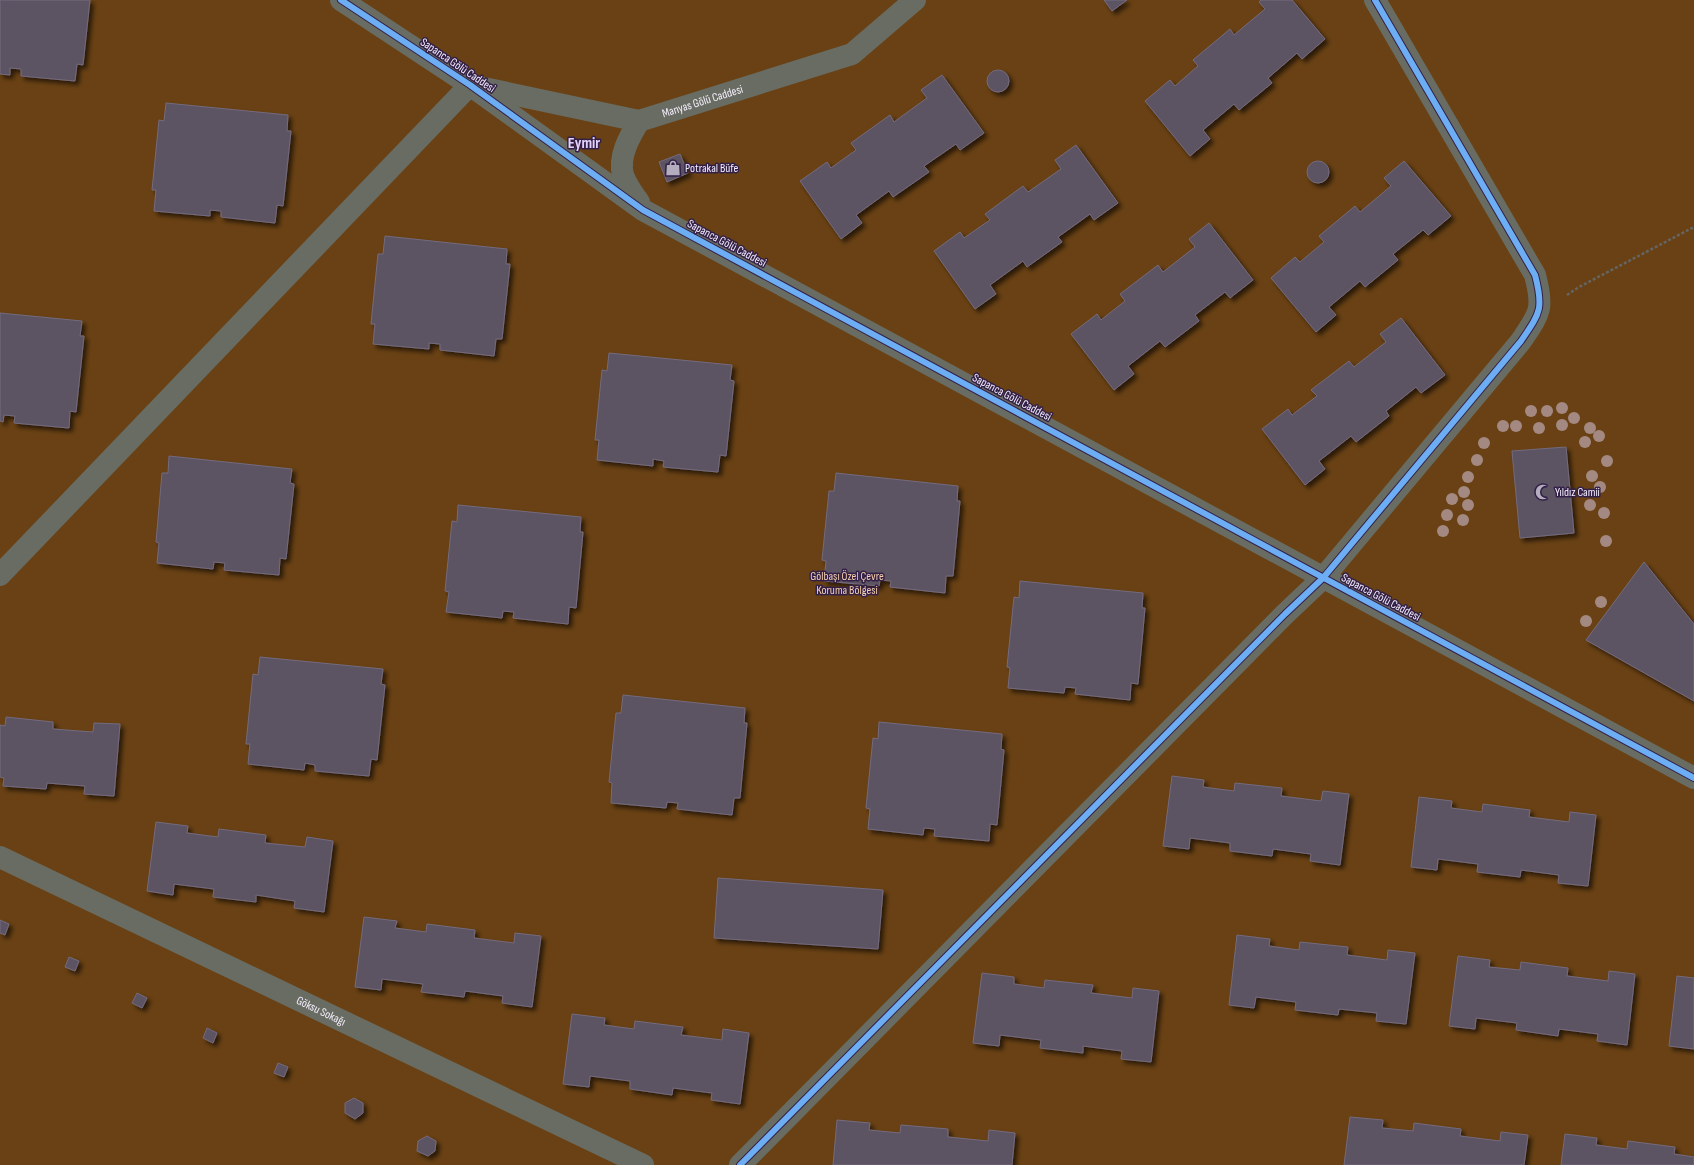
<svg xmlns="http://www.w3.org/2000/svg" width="1694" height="1165" viewBox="0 0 1694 1165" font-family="'Sofia Sans Condensed',sans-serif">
<defs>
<filter id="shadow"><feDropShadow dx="3.5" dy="3.5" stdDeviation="2" flood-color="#0009"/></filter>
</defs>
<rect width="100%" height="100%" fill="#3e3349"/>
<rect fill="#694114" x="0" y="0" width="1694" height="1165"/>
<g fill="#5b5264" stroke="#746b7e" filter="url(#shadow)">
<path d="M 0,0 L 90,0 L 83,65 L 77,64 L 75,81 L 21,76 L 21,69 L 10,68 L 10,75 L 0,74 Z"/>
<path d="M 1104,0 L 1127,0 L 1112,11 Z"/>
<path d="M 1261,0 L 1292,0 L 1325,39 L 1302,59 L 1297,53 L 1268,78 L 1272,83 L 1239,110 L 1234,104 L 1203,130 L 1210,139 L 1190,156 L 1145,101 L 1170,80 L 1175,86 L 1198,66 L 1193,60 L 1230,29 L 1234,35 L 1265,9 L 1259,2 Z"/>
<circle cx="998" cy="81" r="11"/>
<path d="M 942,75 L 984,133 L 960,150 L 956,144 L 924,166 L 929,172 L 893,197 L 889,191 L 856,215 L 862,223 L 841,239 L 800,181 L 827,162 L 831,168 L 856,150 L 851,143 L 890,115 L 894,122 L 927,98 L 921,90 Z"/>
<path d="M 166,103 L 288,115 L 287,131 L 291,131 L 283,206 L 277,205 L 275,223 L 221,217 L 221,211 L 210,210 L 210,216 L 154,211 L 156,190 L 152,190 L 159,120 L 164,121 Z"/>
<path d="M 1076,145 L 1118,203 L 1094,220 L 1090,214 L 1058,237 L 1062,242 L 1027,267 L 1023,261 L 990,285 L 996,294 L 975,309 L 934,251 L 960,232 L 964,238 L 990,220 L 985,214 L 1023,186 L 1028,192 L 1061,169 L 1055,160 Z"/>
<path d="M 680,154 L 688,173 L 667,182 L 659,162 Z"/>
<path d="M 1404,161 L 1451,216 L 1428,235 L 1423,230 L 1393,254 L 1398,260 L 1365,287 L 1360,281 L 1329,307 L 1336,315 L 1316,332 L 1271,278 L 1295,257 L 1300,262 L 1324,242 L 1319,236 L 1355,206 L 1360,212 L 1391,186 L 1384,178 Z"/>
<circle cx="1318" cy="172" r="11"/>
<path d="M 1209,223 L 1253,280 L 1230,298 L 1225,292 L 1195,315 L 1199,321 L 1165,347 L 1160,341 L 1128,366 L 1134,374 L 1114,390 L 1071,334 L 1097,314 L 1101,320 L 1125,301 L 1120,294 L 1158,265 L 1163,272 L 1195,247 L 1189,239 Z"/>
<path d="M 385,236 L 507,249 L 506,264 L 510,264 L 502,339 L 496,339 L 494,356 L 440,350 L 440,344 L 429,343 L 429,349 L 373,344 L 375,324 L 371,324 L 378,254 L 383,254 Z"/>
<path d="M 0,313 L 82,321 L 80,336 L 84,336 L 76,412 L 70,411 L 69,428 L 14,423 L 15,416 L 4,415 L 3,422 L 0,421 Z"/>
<path d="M 1401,318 L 1445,375 L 1421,393 L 1416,387 L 1386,411 L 1389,416 L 1356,442 L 1351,436 L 1319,461 L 1325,469 L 1305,485 L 1262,429 L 1288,409 L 1292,415 L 1317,396 L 1311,390 L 1349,361 L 1354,367 L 1386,342 L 1380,334 Z"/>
<path d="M 609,353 L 732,365 L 730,380 L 734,381 L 726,456 L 720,455 L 718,472 L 663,467 L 664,461 L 653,459 L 653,466 L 597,460 L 599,440 L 595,440 L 602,370 L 607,371 Z"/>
<path d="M 1566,447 L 1574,533 L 1520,538 L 1512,451 Z"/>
<path d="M 169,456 L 292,469 L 290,483 L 294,484 L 286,559 L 280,558 L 279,575 L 224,570 L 225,563 L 214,562 L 213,569 L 157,563 L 159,543 L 156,542 L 162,473 L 168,473 Z"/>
<path d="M 836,473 L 958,486 L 957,501 L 960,501 L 953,576 L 946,576 L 945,593 L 890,587 L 891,581 L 880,580 L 879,586 L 824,581 L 826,561 L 822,560 L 829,491 L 834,491 Z"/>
<path d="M 458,505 L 581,517 L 580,532 L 583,532 L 576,608 L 569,607 L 568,624 L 513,618 L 514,612 L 503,611 L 502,618 L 446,612 L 449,592 L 445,591 L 452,521 L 457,522 Z"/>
<path d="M 1644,562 L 1694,624 L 1694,701 L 1586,640 Z"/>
<path d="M 1020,581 L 1143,593 L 1142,608 L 1145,608 L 1138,684 L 1131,683 L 1130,700 L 1075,694 L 1076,688 L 1065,687 L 1064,693 L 1008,688 L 1010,668 L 1007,667 L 1014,597 L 1019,598 Z"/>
<path d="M 260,657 L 383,669 L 381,684 L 385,685 L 377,760 L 371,759 L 369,776 L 315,771 L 315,765 L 305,763 L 304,770 L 248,764 L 250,744 L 246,744 L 253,674 L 258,675 Z"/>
<path d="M 623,695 L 745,708 L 744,723 L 747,723 L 740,798 L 734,798 L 732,815 L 677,809 L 678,803 L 667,802 L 666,808 L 611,803 L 612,783 L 609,782 L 616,713 L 621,713 Z"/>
<path d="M 6,717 L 53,722 L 53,729 L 93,732 L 94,723 L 120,724 L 114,796 L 84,794 L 85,786 L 47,783 L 46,789 L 3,786 L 4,778 L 0,777 L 0,725 L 5,726 Z"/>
<path d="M 879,722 L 1002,734 L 1001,749 L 1004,750 L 997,825 L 990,824 L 989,841 L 934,836 L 935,829 L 924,828 L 923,835 L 868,829 L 870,809 L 866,808 L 873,738 L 878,739 Z"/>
<path d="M 1172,776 L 1204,780 L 1203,787 L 1234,791 L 1235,783 L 1282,788 L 1281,796 L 1321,801 L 1323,791 L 1349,794 L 1340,865 L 1310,861 L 1311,854 L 1273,849 L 1272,856 L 1230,851 L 1230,843 L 1190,838 L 1189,849 L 1163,846 Z"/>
<path d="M 1419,797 L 1452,801 L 1451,808 L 1482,812 L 1483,804 L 1530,810 L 1529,817 L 1569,822 L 1570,812 L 1596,815 L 1588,886 L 1558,883 L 1559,875 L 1521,870 L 1520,877 L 1477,872 L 1478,864 L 1438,859 L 1437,870 L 1411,867 Z"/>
<path d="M 156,822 L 188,826 L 187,833 L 218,837 L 219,829 L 266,835 L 265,843 L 305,847 L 307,837 L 333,841 L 324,912 L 294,908 L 295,901 L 256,895 L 256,902 L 213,897 L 214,889 L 174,884 L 173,895 L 147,891 Z"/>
<path d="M 718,878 L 883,890 L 878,949 L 714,938 Z"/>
<path d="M 364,917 L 397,921 L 395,928 L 426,932 L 427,924 L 475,930 L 474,938 L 514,943 L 515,933 L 541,936 L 532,1007 L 502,1003 L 503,996 L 465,991 L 464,997 L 421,992 L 423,984 L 382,979 L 381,990 L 355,987 Z"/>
<path d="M 0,920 L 9,924 L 5,935 L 0,933 Z"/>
<path d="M 1237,935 L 1270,939 L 1269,946 L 1299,950 L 1300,942 L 1348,947 L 1347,955 L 1387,960 L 1388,950 L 1415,953 L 1406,1024 L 1376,1021 L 1377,1013 L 1339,1009 L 1338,1015 L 1295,1010 L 1296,1002 L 1256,997 L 1254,1008 L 1229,1005 Z"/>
<path d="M 1458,956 L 1490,960 L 1489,967 L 1520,970 L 1521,962 L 1568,968 L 1567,976 L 1608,981 L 1609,971 L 1635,974 L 1627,1045 L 1597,1041 L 1598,1034 L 1559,1029 L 1558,1036 L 1516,1030 L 1517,1023 L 1476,1018 L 1475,1029 L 1449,1026 Z"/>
<path d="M 69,957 L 79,961 L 75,971 L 65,967 Z"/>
<path d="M 982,973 L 1014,977 L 1014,984 L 1044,988 L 1045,980 L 1093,985 L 1091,993 L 1132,998 L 1133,988 L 1159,991 L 1151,1062 L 1121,1059 L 1122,1051 L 1083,1046 L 1083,1053 L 1040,1048 L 1041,1040 L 1000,1035 L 999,1046 L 973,1043 Z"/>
<path d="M 1677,976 L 1694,978 L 1694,1049 L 1669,1046 Z"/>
<path d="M 137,993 L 147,998 L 142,1008 L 132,1003 Z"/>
<path d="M 572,1014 L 605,1018 L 604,1025 L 634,1029 L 635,1021 L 683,1027 L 681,1035 L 722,1040 L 723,1029 L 749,1033 L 740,1104 L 711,1100 L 712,1093 L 673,1088 L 672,1095 L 630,1089 L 630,1081 L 590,1076 L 589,1087 L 563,1084 Z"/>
<path d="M 207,1028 L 217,1033 L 213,1043 L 203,1038 Z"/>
<path d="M 278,1063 L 288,1067 L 284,1077 L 274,1073 Z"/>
<path d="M 354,1098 L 363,1103 L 363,1113 L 355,1119 L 345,1113 L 345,1103 Z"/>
<path d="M 1350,1117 L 1383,1120 L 1382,1128 L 1413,1131 L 1414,1123 L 1461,1129 L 1460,1136 L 1500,1141 L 1501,1132 L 1528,1135 L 1524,1165 L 1344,1165 Z"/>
<path d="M 837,1120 L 870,1123 L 869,1130 L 900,1133 L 901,1125 L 948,1129 L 948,1137 L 988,1141 L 989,1130 L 1015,1133 L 1012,1165 L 833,1165 Z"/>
<path d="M 1565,1134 L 1597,1138 L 1596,1145 L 1627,1149 L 1628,1141 L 1675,1147 L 1674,1154 L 1694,1157 L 1694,1165 L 1561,1165 Z"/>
<path d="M 427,1136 L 436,1141 L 435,1151 L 428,1156 L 417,1151 L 418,1141 Z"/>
</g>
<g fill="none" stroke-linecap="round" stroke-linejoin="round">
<path stroke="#656562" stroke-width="2.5" stroke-dasharray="3 2" stroke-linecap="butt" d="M 1567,295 L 1579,287 L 1694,227"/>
<g stroke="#696c62" stroke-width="22">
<path d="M 0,575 L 470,85"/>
<path id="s1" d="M 0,857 L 643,1165"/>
<path d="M 740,1165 L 1285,614 L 1323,578 L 1521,341 C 1540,313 1544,309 1535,275 L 1375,0"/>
</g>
<g stroke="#696c62" stroke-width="22">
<path d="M 341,0 L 470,85 L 643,210 L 1694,778"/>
<path id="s2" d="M 479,87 L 639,121 L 852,54 L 915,0"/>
<path d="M 639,121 C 630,136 618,156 623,175 C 626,184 633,194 639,202"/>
</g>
<defs>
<g id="cycleway">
<path d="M 341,0 L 470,85 L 643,210 L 1694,778"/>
<path d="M 740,1165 L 1285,614 L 1323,578 L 1521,341 C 1540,313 1544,309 1535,275 L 1375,0"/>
</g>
</defs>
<use href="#cycleway" stroke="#332047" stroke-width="8"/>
<use href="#cycleway" stroke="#6dadf4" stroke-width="6"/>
</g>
<g fill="#a38981">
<circle cx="1562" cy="408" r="6"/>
<circle cx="1531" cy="411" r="6"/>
<circle cx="1547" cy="411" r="6"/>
<circle cx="1574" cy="418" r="6"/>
<circle cx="1562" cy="425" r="6"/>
<circle cx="1503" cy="426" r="6"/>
<circle cx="1516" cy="426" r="6"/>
<circle cx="1539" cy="428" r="6"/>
<circle cx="1590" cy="428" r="6"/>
<circle cx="1599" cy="436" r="6"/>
<circle cx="1585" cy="442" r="6"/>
<circle cx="1484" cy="443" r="6"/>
<circle cx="1477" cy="460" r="6"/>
<circle cx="1607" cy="461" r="6"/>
<circle cx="1592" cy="476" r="6"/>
<circle cx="1468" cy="477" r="6"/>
<circle cx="1600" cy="487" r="6"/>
<circle cx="1464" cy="492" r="6"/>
<circle cx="1452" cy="499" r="6"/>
<circle cx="1468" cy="505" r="6"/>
<circle cx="1590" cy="505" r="6"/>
<circle cx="1604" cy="513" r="6"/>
<circle cx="1447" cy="515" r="6"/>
<circle cx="1463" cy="520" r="6"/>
<circle cx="1443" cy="531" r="6"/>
<circle cx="1606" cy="541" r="6"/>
<circle cx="1601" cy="602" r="6"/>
<circle cx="1586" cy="621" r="6"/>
</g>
<defs>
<symbol id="shop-bare" viewBox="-9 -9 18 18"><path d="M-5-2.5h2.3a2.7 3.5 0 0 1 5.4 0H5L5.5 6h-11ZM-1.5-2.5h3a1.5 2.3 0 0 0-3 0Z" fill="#b4adbe" stroke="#332047" stroke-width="2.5" paint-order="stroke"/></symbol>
<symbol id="mosque-bare" viewBox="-9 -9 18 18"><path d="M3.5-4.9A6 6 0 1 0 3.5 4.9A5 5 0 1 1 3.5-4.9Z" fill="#b4adbe" stroke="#332047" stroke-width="2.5" paint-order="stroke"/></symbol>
</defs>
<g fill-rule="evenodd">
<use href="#shop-bare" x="662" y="157" width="22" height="22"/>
<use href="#mosque-bare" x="1532" y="481" width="22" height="22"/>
</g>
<g text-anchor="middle" stroke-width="3" stroke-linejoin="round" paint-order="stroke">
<g font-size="12" fill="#f4eefd" stroke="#332047">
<text transform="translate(458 65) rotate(34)" y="4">Sapanca Gölü Caddesi</text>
<text dy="4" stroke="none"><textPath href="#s2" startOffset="230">Manyas Gölü Caddesi</textPath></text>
<text transform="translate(727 243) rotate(28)" y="4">Sapanca Gölü Caddesi</text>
<text transform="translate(1012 397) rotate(28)" y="4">Sapanca Gölü Caddesi</text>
<text transform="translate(1381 597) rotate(28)" y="4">Sapanca Gölü Caddesi</text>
<text dy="4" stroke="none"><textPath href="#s1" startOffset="356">Göksu Sokağı</textPath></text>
</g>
<g font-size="12" fill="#f4eefd" stroke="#332047" text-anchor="start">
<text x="685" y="172">Potrakal Büfe</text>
<text x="1555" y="496">Yıldız Camii</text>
</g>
<g font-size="12" fill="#f5d0af" stroke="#332047">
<text x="847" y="580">Gölbaşı Özel Çevre<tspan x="847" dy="14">Koruma Bölgesi</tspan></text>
</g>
<g font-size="16" font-weight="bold" fill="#e3d2fb" stroke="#332047">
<text x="584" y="148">Eymir</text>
</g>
</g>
</svg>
